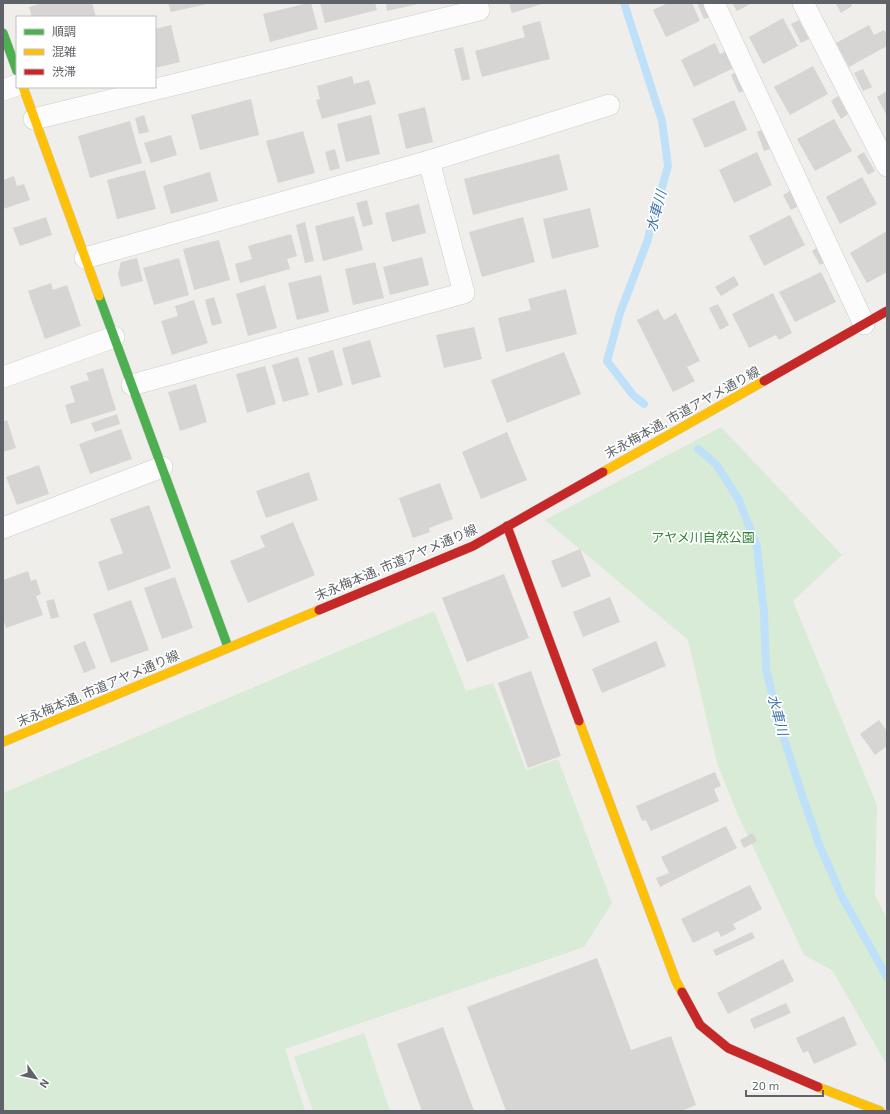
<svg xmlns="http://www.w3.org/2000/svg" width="890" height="1114" viewBox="0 0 890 1114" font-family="'Exo 2','Noto Sans JP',sans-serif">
<rect width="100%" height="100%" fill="#efeeea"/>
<g fill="#d8ebd6">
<path d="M 721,427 L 842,555 L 793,601 L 877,805 L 875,895 L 887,919 L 887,1065 L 832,970 L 804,955 L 737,813 L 717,763 L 688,640 L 545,520 Z"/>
<path d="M 434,611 L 466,691 L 493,683 L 526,770 L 558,759 L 612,903 L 584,947 L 285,1049 L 305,1111 L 3,1111 L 3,793 Z"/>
<path d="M 364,1033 L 390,1111 L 313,1111 L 294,1057 Z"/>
</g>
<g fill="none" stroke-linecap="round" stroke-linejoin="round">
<g stroke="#bfe0f9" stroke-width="8">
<path d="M 624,3 L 662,121 L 668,166 L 647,242 L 620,313 L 607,361 L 633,395 L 644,404"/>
<path d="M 698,449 L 716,464 L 739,500 L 757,547 L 764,613 L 766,669 L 779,723 L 801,792 L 819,844 L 842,897 L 887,977"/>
</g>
</g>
<g fill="#d6d5d3">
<path d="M 42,3 L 92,3 L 96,17 L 32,17 L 29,7 Z"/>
<path d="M 168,3 L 207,3 L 207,4 L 171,12 Z"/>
<path d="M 308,3 L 311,3 L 318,29 L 270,42 L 263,14 Z"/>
<path d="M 320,3 L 375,3 L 377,10 L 325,23 Z"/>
<path d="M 386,3 L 418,3 L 418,4 L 387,11 Z"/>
<path d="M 509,3 L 545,3 L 512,13 Z"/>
<path d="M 668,3 L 692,3 L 700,21 L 666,37 L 653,10 Z"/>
<path d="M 697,3 L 708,3 L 713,16 L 704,19 Z"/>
<path d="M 732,3 L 752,3 L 737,11 Z"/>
<path d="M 837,3 L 851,3 L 852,6 L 841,13 L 836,4 Z"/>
<path d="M 783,18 L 798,46 L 763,64 L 749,37 Z"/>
<path d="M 799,20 L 809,39 L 801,43 L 791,24 Z"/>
<path d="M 540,21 L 550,59 L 482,77 L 475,51 L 525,37 L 522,26 Z"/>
<path d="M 171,25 L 180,62 L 155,68 L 155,29 Z"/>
<path d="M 869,25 L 874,35 L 884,30 L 887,35 L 887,46 L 849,67 L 836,43 Z"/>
<path d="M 715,43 L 720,54 L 729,50 L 736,67 L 694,87 L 681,60 Z"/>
<path d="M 463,47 L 470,79 L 462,81 L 454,49 Z"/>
<path d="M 813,66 L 828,94 L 790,115 L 774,87 Z"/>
<path d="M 863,69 L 872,87 L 863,91 L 854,73 Z"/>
<path d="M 738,71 L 747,89 L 739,93 L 731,75 Z"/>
<path d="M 352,76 L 354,84 L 369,80 L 376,104 L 322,119 L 316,100 L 320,99 L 317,86 Z"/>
<path d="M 887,91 L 887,116 L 877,97 Z"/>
<path d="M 838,96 L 848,114 L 841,119 L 831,101 Z"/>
<path d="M 251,99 L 259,135 L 200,150 L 191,115 Z"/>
<path d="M 734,100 L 747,130 L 705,148 L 692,119 Z"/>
<path d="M 425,107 L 433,142 L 406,149 L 398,114 Z"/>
<path d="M 144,115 L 149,132 L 139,134 L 135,118 Z"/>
<path d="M 371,115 L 380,154 L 346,162 L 337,124 Z"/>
<path d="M 834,119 L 852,151 L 815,171 L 797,139 Z"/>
<path d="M 130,121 L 142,163 L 90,178 L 78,136 Z"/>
<path d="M 763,129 L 770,149 L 764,151 L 757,132 Z"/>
<path d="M 303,131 L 315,173 L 278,183 L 266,141 Z"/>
<path d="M 171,135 L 177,155 L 151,163 L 144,143 Z"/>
<path d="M 335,149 L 340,168 L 330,171 L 325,152 Z"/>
<path d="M 757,152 L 772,185 L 734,203 L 719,170 Z"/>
<path d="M 864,152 L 875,171 L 868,175 L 857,156 Z"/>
<path d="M 559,154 L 568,190 L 473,215 L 464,179 Z"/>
<path d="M 145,170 L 156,209 L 117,219 L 107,180 Z"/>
<path d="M 210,172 L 218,201 L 171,214 L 163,186 Z"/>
<path d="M 14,176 L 17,186 L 24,184 L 30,200 L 3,209 L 3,180 Z"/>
<path d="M 862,177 L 877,204 L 840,224 L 826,197 Z"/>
<path d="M 791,190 L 800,205 L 791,210 L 783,195 Z"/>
<path d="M 367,200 L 373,224 L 363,227 L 356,203 Z"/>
<path d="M 419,204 L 426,233 L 392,242 L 385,213 Z"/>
<path d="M 590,208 L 599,247 L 552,259 L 543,219 Z"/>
<path d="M 790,215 L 805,245 L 764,266 L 749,236 Z"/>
<path d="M 354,216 L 363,250 L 323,261 L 315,226 Z"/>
<path d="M 46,217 L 52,235 L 20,246 L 13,228 Z"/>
<path d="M 523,217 L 535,262 L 482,277 L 469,232 Z"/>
<path d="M 305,222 L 314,261 L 305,263 L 296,225 Z"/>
<path d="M 887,231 L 887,272 L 867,283 L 850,253 Z"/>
<path d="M 291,234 L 297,256 L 287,259 L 290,269 L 240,283 L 235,264 L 252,259 L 248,246 Z"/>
<path d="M 219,240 L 230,280 L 194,290 L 183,249 Z"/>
<path d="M 818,247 L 826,262 L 820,265 L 812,251 Z"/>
<path d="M 422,257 L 429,285 L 390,295 L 383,267 Z"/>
<path d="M 137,258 L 143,281 L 121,287 L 118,274 L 121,262 Z"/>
<path d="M 179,258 L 189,295 L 154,305 L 143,268 Z"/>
<path d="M 375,262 L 384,298 L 353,305 L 345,269 Z"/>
<path d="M 821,272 L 836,302 L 795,322 L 779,292 Z"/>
<path d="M 321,275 L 329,312 L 297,320 L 288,283 Z"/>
<path d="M 734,276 L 739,285 L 721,296 L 715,287 Z"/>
<path d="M 51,283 L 53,290 L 67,285 L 81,326 L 45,339 L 28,291 Z"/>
<path d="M 265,285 L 277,328 L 248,336 L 236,294 Z"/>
<path d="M 566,289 L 577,334 L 506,352 L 498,318 L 531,310 L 528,299 Z"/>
<path d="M 773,293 L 792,333 L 779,340 L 776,335 L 749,348 L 732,314 Z"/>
<path d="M 214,297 L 222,323 L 212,326 L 205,300 Z"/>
<path d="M 194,300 L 208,343 L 172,355 L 161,321 L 178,316 L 175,306 Z"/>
<path d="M 718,304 L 729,325 L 720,330 L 709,308 Z"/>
<path d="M 658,309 L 664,320 L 676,313 L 700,361 L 687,367 L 695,381 L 673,392 L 637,320 Z"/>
<path d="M 474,327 L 482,359 L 444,368 L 436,335 Z"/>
<path d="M 370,340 L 381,377 L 352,385 L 342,348 Z"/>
<path d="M 333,350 L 343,385 L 318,393 L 308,358 Z"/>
<path d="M 564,352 L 581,394 L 507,423 L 491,380 Z"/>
<path d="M 298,357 L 309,395 L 283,402 L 272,365 Z"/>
<path d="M 265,366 L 276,404 L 247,413 L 236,374 Z"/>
<path d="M 103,368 L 116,410 L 71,424 L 65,405 L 75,402 L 70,386 L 89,380 L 86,373 Z"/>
<path d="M 196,384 L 207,422 L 180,431 L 168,392 Z"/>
<path d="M 117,414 L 120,424 L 95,432 L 91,423 Z"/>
<path d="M 7,420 L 16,448 L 3,452 L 3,422 Z"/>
<path d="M 121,429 L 132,459 L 90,474 L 79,444 Z"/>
<path d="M 507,432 L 527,480 L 481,499 L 462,452 Z"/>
<path d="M 39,465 L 49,494 L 17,505 L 6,477 Z"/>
<path d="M 309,472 L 318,500 L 266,518 L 256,491 Z"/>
<path d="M 440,483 L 453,519 L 429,528 L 430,532 L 413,538 L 399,498 Z"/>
<path d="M 149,505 L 171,568 L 108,591 L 98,562 L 123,553 L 110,519 Z"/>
<path d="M 293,522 L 315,575 L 248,603 L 230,561 L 265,547 L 260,536 Z"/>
<path d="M 580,549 L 591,576 L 562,588 L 551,561 Z"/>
<path d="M 28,571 L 31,581 L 36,579 L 41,594 L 36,596 L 43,615 L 6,628 L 3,618 L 3,580 Z"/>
<path d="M 504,574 L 529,638 L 467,662 L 442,598 Z"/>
<path d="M 175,577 L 193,628 L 162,639 L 144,588 Z"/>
<path d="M 610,597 L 620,622 L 583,637 L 573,612 Z"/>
<path d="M 54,599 L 59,617 L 51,619 L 46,601 Z"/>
<path d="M 131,600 L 149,650 L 111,663 L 93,614 Z"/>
<path d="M 85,641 L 96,668 L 84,673 L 73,646 Z"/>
<path d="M 656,641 L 666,666 L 602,693 L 592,669 Z"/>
<path d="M 531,671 L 561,756 L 528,768 L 498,683 Z"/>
<path d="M 879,720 L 887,731 L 887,746 L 875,755 L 860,734 Z"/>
<path d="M 715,772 L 721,786 L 714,789 L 719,801 L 651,831 L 646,820 L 642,821 L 636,806 Z"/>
<path d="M 726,826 L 737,848 L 660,887 L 656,878 L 669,873 L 661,857 Z"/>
<path d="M 753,833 L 757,841 L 744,848 L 740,840 Z"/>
<path d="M 750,885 L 762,909 L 733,924 L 736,929 L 721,937 L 718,931 L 693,943 L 681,919 Z"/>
<path d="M 752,932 L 755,938 L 716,956 L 713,950 Z"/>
<path d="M 597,958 L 631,1050 L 671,1036 L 696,1105 L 681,1111 L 506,1111 L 467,1007 Z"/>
<path d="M 783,959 L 794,981 L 728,1014 L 717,993 Z"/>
<path d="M 786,1003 L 791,1013 L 754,1029 L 750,1019 Z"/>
<path d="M 844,1016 L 857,1045 L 814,1064 L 808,1051 L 803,1053 L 796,1038 Z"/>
<path d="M 443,1027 L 474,1111 L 422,1111 L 397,1044 Z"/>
</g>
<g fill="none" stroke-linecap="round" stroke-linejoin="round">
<defs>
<g id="street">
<path d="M 714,3 L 864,324"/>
<path d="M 803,3 L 887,166"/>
<path d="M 3,90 L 17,85"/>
<path d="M 34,119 L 479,10 L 476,3"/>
<path d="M 85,258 L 429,161 L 609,105"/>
<path d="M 3,377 L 114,337"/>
<path d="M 132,385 L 464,293 L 429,161"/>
<path d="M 3,528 L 162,467"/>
</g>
<g id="fast">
<path d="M 3,33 L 17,71"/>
<path d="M 99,296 L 228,647"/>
</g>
<g id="slow">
<path d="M 23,87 L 99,296"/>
<path d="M 603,472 L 764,381"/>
<path d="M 579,721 L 676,981 L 682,992"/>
<path d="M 3,742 L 319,610"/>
<path d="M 818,1087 L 880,1111"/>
</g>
<g id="jam">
<path d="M 764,381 L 887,311"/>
<path d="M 507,526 L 579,721"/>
<path d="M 319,610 L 473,546 L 603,472"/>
<path d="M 682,992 L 700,1025 L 728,1048 L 818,1087"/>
</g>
</defs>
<use href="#street" stroke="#cbcccc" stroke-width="22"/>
<use href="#fast" stroke="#cacacb" stroke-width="10"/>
<use href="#slow" stroke="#cacacb" stroke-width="10"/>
<use href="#jam" stroke="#cacacb" stroke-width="10"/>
<use href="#street" stroke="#fdfcfc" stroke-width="21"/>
<use href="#fast" stroke="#4caf50" stroke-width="9"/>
<use href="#slow" stroke="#ffc107" stroke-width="9"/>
<use href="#jam" stroke="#c62828" stroke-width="9"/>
</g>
<g text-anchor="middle" stroke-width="3.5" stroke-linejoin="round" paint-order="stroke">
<g font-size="13" fill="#5f6368" stroke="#fff">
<text transform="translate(682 412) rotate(-29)" y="5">末永梅本通, 市道アヤメ通り線</text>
<text transform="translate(396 562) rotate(-23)" y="5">末永梅本通, 市道アヤメ通り線</text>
<text transform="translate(98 688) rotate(-23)" y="5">末永梅本通, 市道アヤメ通り線</text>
</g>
<g font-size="13" fill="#348238" stroke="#fff">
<text x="703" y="542">アヤメ川自然公園</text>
</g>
<g font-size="14" font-style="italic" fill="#4174aa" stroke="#fff">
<text transform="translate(656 211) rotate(-75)" y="5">水車川</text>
<text transform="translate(778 715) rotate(75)" y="5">水車川</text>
</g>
</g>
<rect width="890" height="1114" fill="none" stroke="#5f6368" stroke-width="8"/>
<rect x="16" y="16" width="140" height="72" fill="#ffffff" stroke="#bfc1c3"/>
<rect x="24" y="29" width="20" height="6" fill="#4caf50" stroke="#bfc1c3"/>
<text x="52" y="36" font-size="12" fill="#5f6368">順調</text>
<rect x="24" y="49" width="20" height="6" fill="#ffc107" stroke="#bfc1c3"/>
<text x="52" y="56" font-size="12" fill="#5f6368">混雑</text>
<rect x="24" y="69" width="20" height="6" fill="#c62828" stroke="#bfc1c3"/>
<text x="52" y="76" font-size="12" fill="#5f6368">渋滞</text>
<g transform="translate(36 1078) rotate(123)" stroke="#ffffff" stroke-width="3" paint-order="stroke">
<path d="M0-3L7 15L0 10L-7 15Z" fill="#5f6368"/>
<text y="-6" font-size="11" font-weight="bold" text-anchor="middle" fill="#5f6368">N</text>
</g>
<path d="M746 1090v6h77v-6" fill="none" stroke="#5f6368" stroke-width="2"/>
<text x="752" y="1090" font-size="12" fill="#5f6368" stroke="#ffffff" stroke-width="3" paint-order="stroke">20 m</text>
</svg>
